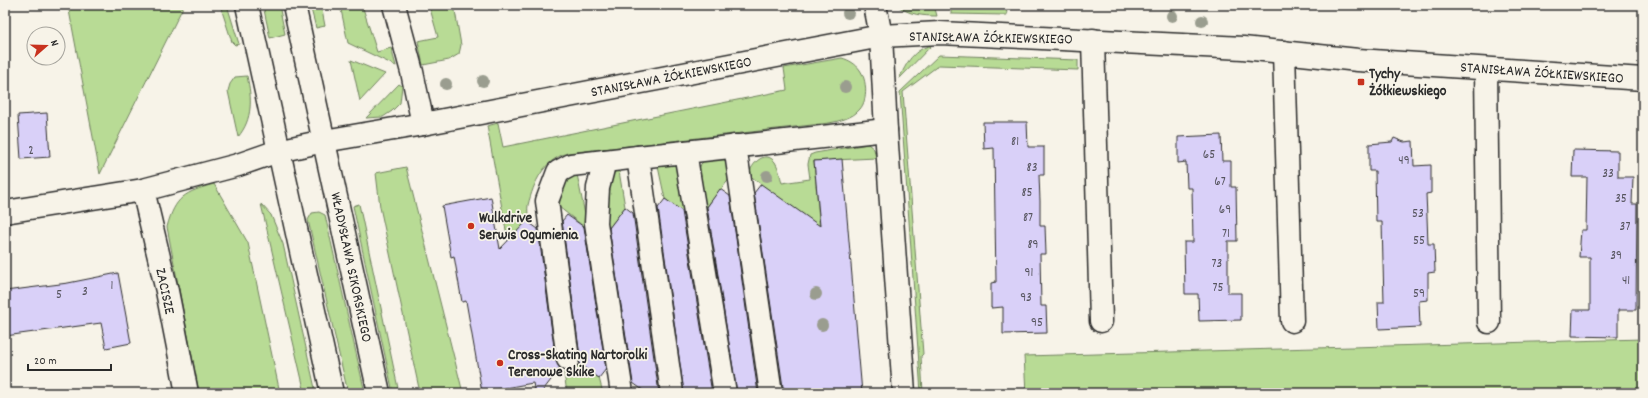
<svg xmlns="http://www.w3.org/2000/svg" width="1648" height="398" viewBox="0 0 1648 398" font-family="Dekko,sans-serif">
<rect width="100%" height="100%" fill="#f7f3e8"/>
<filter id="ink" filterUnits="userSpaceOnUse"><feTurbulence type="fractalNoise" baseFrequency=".025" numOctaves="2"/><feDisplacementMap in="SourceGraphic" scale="8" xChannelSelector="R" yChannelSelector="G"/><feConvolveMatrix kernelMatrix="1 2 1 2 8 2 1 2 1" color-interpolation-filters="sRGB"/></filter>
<g filter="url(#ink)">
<g fill="#b8db95" stroke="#728360">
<path d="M 68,5 L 184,5 L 100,174 Z"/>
<path d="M 220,5 L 227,5 L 239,44 L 235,45 L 232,42 Z"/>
<path d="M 263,5 L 279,5 L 285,34 L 270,38 Z"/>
<path d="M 310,5 L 321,5 L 325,26 L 316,28 Z"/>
<path d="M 340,5 L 362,5 L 377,52 L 391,48 L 396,66 L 348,43 Z"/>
<path d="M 429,5 L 454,5 L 461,45 L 459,54 L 449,60 L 423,65 L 418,41 L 438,37 Z"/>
<path d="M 897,5 L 934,5 L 937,16 C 924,16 908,15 897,5 Z"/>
<path d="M 951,5 L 1006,5 L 1007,15 L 951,14 Z"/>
<path d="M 932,45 L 899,79 C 907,62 913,50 932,45 Z"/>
<path d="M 939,55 L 1078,60 L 1078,70 L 939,65 L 903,92 L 923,354 L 921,356 L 923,393 L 921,393 L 900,92 Z"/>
<path d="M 842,58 C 849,60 856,64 860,70 C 867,80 868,100 860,109 C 853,118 839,121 829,123 L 567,153 C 543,161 534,182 528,205 C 527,210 529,216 527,221 C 525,226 512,236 508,241 L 487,126 L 498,123 L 503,147 L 787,90 L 784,68 Z"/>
<path d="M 351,60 L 385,74 L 360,101 Z"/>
<path d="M 247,76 C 252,98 253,119 238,137 L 228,91 L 230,84 L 235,77 Z"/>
<path d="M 399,84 L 402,86 L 400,103 L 392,111 L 383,117 L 366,118 Z"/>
<path d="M 868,144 L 874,149 L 876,158 L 814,161 L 834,393 L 761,184 L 749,175 C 751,164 765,149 775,162 C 779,168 780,176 782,183 L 810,179 L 808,164 L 810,155 L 815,153 Z"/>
<path d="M 709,156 L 724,156 L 731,177 L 704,210 L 698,172 L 701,164 Z"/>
<path d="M 666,158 L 677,165 L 686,214 L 665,199 L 657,162 Z"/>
<path d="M 406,167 L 463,393 L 420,393 L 380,207 L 376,173 Z"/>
<path d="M 615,170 L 619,171 L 625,207 L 609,228 L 604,230 L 603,226 L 611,173 Z"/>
<path d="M 577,174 L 588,230 L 559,207 L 561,193 L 566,180 Z"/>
<path d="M 214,184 L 248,243 L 280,393 L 199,393 L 167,227 C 175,197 185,192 214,184 Z"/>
<path d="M 261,204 L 271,215 L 283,244 L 316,393 L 305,393 Z"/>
<path d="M 359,204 L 399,393 L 393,393 L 353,206 Z"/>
<path d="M 319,212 L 325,215 L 365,393 L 348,393 L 308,220 L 312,213 Z"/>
<path d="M 1643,339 L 1643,393 L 1026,393 L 1024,356 Z"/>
<path d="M 578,363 L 599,378 L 603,393 L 567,393 L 564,373 Z"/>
</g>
<g fill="#d9d0f8" stroke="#2b2b2b">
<path d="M 47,113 L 50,157 L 21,159 L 18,115 Z"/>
<path d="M 983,122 L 1027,122 L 1028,147 L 1044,147 L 1044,175 L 1039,175 L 1040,201 L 1040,226 L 1045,226 L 1046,254 L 1040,254 L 1041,306 L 1046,306 L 1047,333 L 1003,334 L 1003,307 L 991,308 L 991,283 L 996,282 L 994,148 L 984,149 Z"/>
<path d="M 1221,135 L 1222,161 L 1231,161 L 1231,187 L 1236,187 L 1237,241 L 1228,241 L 1228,293 L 1241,293 L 1241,320 L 1199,321 L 1198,294 L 1185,294 L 1184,242 L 1193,242 L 1192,188 L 1187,188 L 1186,162 L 1178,163 L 1178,137 Z"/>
<path d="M 1394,138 L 1404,142 L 1413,141 L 1414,166 L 1431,165 L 1431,193 L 1426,194 L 1427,217 L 1428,244 L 1434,244 L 1435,272 L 1428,273 L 1428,300 L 1419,301 L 1420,327 L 1379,329 L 1378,302 L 1384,302 L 1382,222 L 1376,222 L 1375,171 L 1369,171 L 1369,144 L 1392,142 Z"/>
<path d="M 1573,150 L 1618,151 L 1618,177 L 1633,177 L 1632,204 L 1637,204 L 1636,310 L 1618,310 L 1618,337 L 1572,336 L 1573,310 L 1590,310 L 1590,257 L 1579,257 L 1581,230 L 1586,230 L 1587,177 L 1572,177 Z"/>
<path d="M 842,159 L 862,393 L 791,393 L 783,387 L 754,193 L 761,184 L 820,226 L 814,161 Z"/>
<path d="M 720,189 L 730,196 L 758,393 L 737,393 L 707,207 Z"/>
<path d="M 491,197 L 500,249 L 527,221 L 538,229 L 556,361 L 560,368 L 541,393 L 535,393 L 533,383 L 482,392 L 466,301 L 462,302 L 454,256 L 451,257 L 442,206 Z"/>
<path d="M 665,199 L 682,211 L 712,393 L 684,393 L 658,208 Z"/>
<path d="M 625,207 L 633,213 L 659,393 L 647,393 L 633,383 L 609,228 Z"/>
<path d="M 567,215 L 584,227 L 606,369 L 599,378 L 579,364 L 580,357 L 562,221 Z"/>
<path d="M 118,273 L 131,343 L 106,348 L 101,323 L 5,336 L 5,291 L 68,283 Z"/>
</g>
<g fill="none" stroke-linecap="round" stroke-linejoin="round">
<defs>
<g id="minor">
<path d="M 247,5 L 332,393"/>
<path d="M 294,5 L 379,393"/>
<path d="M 394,5 L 412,72 L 423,124"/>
<path d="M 875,5 L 881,36 L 886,130 L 904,393"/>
<path d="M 1093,40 L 1101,321"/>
<path d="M 1284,52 L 1292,321"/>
<path d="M 1486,69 L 1489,322"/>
<path d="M 735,146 L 771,393"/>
<path d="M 143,190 L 167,291 L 187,393"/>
<path d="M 5,212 L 143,190 L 238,165 L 278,151 L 324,141 L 423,124 L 881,36 L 940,33 L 1243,48 L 1358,60 L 1643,79"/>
<path d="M 568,359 L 547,201 L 558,172 L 571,165 L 605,161"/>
<path d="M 622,393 L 596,223 L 598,188 L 605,161 L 638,157"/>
<path d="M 672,393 L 638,157 L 685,152"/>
<path d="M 725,393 L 685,152 L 886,130"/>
</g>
</defs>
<use href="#minor" stroke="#2b2b2b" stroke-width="25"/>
<use href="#minor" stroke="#f7f3e8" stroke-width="22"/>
</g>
<g fill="#9a9d8f">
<circle cx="848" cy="13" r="6"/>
<circle cx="1172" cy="16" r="6"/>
<circle cx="1202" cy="21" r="6"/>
<circle cx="483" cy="81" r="6"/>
<circle cx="446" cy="84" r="6"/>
<circle cx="845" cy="87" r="6"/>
<circle cx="767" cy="176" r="6"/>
<circle cx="816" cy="294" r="6"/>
<circle cx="822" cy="325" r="6"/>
</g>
</g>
<g fill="#c8321e" stroke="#f7f3e8" stroke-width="1.5">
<rect x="1357" y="78" width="8" height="8" rx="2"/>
<circle cx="471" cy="226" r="4"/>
<circle cx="500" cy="363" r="4"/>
</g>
<g text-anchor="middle" stroke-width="3.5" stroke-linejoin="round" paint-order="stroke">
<g font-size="13" fill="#56545e">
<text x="1015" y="145">81</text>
<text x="31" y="154">2</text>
<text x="1209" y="158">65</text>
<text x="1404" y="164">49</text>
<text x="1032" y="171">83</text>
<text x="1608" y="177">33</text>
<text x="1220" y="185">67</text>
<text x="1027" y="196">85</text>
<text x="1621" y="202">35</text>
<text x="1225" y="213">69</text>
<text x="1418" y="217">53</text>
<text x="1028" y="221">87</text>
<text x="1625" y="230">37</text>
<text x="1226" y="237">71</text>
<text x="1419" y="244">55</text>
<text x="1033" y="248">89</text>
<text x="1616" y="259">39</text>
<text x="1217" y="267">73</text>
<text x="1029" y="276">91</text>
<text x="1626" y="284">41</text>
<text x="112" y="289">1</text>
<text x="1218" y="291">75</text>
<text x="85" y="295">3</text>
<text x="1419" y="297">59</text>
<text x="59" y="298">5</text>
<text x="1026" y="301">93</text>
<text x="1037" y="326">95</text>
</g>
<g font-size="15" fill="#2b2b2b" stroke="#f7f3e8">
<text transform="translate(991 37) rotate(1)" y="5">STANISŁAWA ŻÓŁKIEWSKIEGO</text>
<text transform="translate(1542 72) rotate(4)" y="5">STANISŁAWA ŻÓŁKIEWSKIEGO</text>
<text transform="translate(671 76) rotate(-11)" y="5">STANISŁAWA ŻÓŁKIEWSKIEGO</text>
<text transform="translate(352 267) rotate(78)" y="5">WŁADYSŁAWA SIKORSKIEGO</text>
<text transform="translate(166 291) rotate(78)" y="5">ZACISZE</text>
</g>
<g font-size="15" font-weight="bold" fill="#2b2b2b" stroke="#f7f3e8" text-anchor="start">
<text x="1369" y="78">Tychy<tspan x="1369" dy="17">Żółkiewskiego</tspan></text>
<text x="479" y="222">Wulkdrive<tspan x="479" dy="17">Serwis Ogumienia</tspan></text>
<text x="508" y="359">Cross-Skating Nartorolki<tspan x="508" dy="17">Terenowe Skike</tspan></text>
</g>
</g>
<rect width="1648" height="398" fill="none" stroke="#f7f3e8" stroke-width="20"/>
<rect x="10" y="10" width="1628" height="378" fill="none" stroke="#2b2b2b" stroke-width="1.5" filter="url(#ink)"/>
<g transform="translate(46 46) rotate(70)"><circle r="19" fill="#f7f3e8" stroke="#a5a39c"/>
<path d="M0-3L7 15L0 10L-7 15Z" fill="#c8321e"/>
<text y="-6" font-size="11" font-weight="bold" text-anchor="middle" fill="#2b2b2b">N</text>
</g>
<path d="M28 364v6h83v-6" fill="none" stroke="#2b2b2b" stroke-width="2"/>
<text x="34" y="364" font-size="12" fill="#2b2b2b" stroke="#f7f3e8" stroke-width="3" paint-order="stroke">20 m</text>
</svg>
